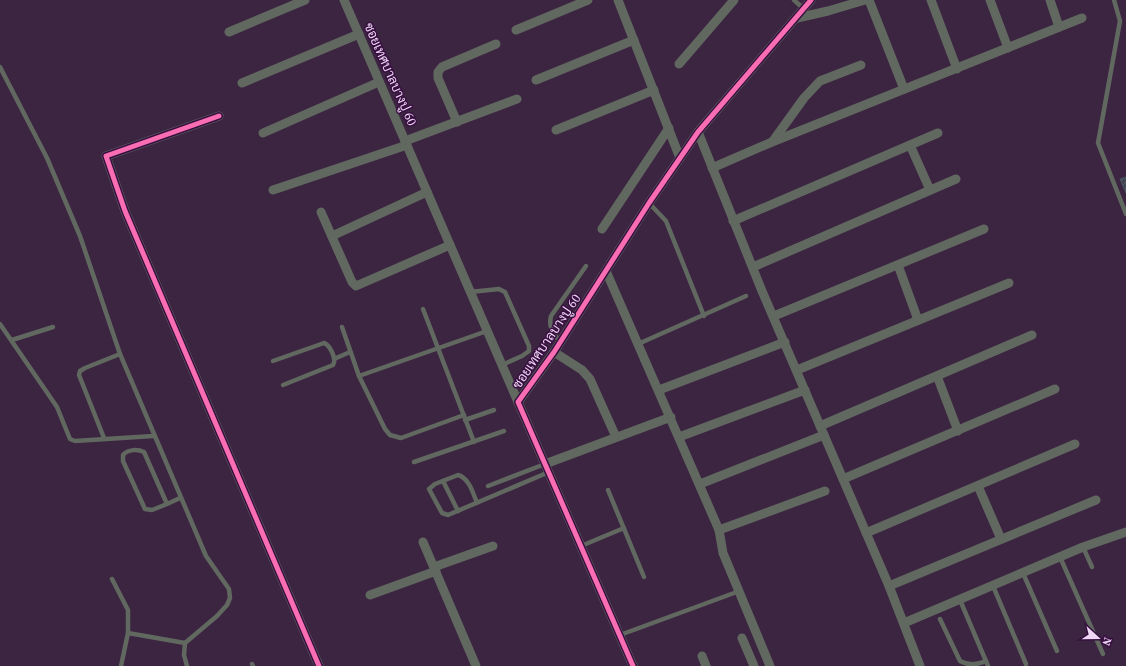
<svg xmlns="http://www.w3.org/2000/svg" width="1126" height="666" viewBox="0 0 1126 666" font-family="'Source Serif 4',Sarabun,serif">
<defs>
<pattern id="building-hatch" width="6" height="6" patternUnits="userSpaceOnUse"><rect width="6" height="6" fill="#404250"/><path d="M-1 1l2-2M0 6l6-6M5 7l2-2" fill="none" stroke="#5c5d6a"/></pattern>
</defs>
<rect width="100%" height="100%" fill="#3c2541"/>
<path fill="url(#building-hatch)" stroke="#495463" d="M 1126,177 L 1126,193 L 1120,179 Z"/>
<g fill="none" stroke-linecap="round" stroke-linejoin="round">
<g stroke="#616860" stroke-width="4.5">
<path d="M 794,0 L 804,9"/>
<path d="M 1114,0 L 1120,21 L 1098,143 L 1126,214"/>
<path d="M 0,67 L 47,158 L 80,236 L 120,354 L 206,556 L 229,589 L 230,598 L 227,605 L 217,616 L 185,643 L 184,655 L 187,666"/>
<path d="M 649,203 L 666,221 L 704,316"/>
<path d="M 470,292 L 499,289 L 505,292 L 529,346 L 529,351 L 522,356 L 502,365"/>
<path d="M 423,309 L 474,442"/>
<path d="M 0,324 L 57,407 L 70,439 L 75,441 L 153,436"/>
<path d="M 342,327 L 359,376 L 385,429 L 390,435 L 401,438 L 464,415"/>
<path d="M 12,340 L 53,327"/>
<path d="M 560,342 C 554,333 548,328 551,316 L 586,266"/>
<path d="M 638,344 L 746,296"/>
<path d="M 334,359 L 350,352"/>
<path d="M 273,361 L 324,343 C 330,345 337,359 333,365 L 283,385"/>
<path d="M 359,376 L 487,331"/>
<path d="M 465,420 L 494,410"/>
<path d="M 104,438 L 79,375 L 80,371 L 85,368 L 120,354"/>
<path d="M 414,462 L 504,431"/>
<path d="M 443,481 L 458,511"/>
<path d="M 488,486 L 545,464"/>
<path d="M 608,490 L 644,577"/>
<path d="M 477,503 C 473,493 469,478 458,475 L 435,484 L 429,489 L 442,513 L 448,515 L 549,472"/>
<path d="M 167,504 L 152,510 L 145,509 L 123,461 L 123,455 C 128,449 138,449 144,452 L 167,504 L 180,498"/>
<path d="M 581,546 L 624,528"/>
<path d="M 1083,547 L 1092,567"/>
<path d="M 1060,557 L 1103,654"/>
<path d="M 1023,573 L 1057,651"/>
<path d="M 112,579 L 128,610 L 128,633 L 121,666"/>
<path d="M 993,586 L 1026,664"/>
<path d="M 960,600 L 988,666"/>
<path d="M 940,619 L 960,661 C 969,666 977,665 986,661"/>
<path d="M 128,633 L 185,643"/>
<path d="M 620,635 L 734,593"/>
<path d="M 252,664 L 253,666"/>
</g>
<g stroke="#616860" stroke-width="9">
<path d="M 344,0 L 518,402"/>
<path d="M 618,0 L 680,158"/>
<path d="M 869,0 L 904,89"/>
<path d="M 931,0 L 957,69"/>
<path d="M 990,0 L 1008,48"/>
<path d="M 1050,0 L 1059,27"/>
<path d="M 797,18 L 828,11 L 865,0"/>
<path d="M 516,30 L 588,0"/>
<path d="M 229,32 L 305,0"/>
<path d="M 679,64 L 734,0"/>
<path d="M 536,80 L 634,40"/>
<path d="M 242,83 L 359,34"/>
<path d="M 219,116 L 106,156 L 125,211 L 319,666"/>
<path d="M 457,122 L 438,78 L 438,72 L 442,67 L 496,44"/>
<path d="M 556,130 L 654,90"/>
<path d="M 698,132 L 762,291 L 889,586 L 920,666"/>
<path d="M 263,133 L 379,82"/>
<path d="M 405,141 L 517,99"/>
<path d="M 773,141 L 804,98 L 820,81 L 861,65"/>
<path d="M 910,145 L 930,190"/>
<path d="M 712,168 L 772,142 L 1082,18"/>
<path d="M 273,190 L 407,145"/>
<path d="M 321,212 L 352,282 L 356,286 L 450,245"/>
<path d="M 733,221 L 938,133"/>
<path d="M 602,229 L 669,128"/>
<path d="M 332,236 L 427,192"/>
<path d="M 898,265 L 918,320"/>
<path d="M 753,267 L 956,179"/>
<path d="M 606,271 L 719,530 L 723,553 L 770,666"/>
<path d="M 774,316 L 984,229"/>
<path d="M 554,352 L 582,370 L 590,379 L 616,437"/>
<path d="M 797,370 L 1009,283"/>
<path d="M 937,376 L 958,431"/>
<path d="M 659,390 L 785,342"/>
<path d="M 820,426 L 1032,335"/>
<path d="M 679,437 L 805,390"/>
<path d="M 545,464 L 671,417"/>
<path d="M 843,479 L 1055,389"/>
<path d="M 700,484 L 824,435"/>
<path d="M 978,486 L 1001,539"/>
<path d="M 719,530 L 825,491"/>
<path d="M 866,533 L 1075,444"/>
<path d="M 423,542 L 476,666"/>
<path d="M 434,567 L 493,546"/>
<path d="M 889,586 L 1096,500"/>
<path d="M 370,595 L 436,571"/>
<path d="M 904,623 L 1083,547 L 1126,532"/>
<path d="M 742,638 L 754,666"/>
<path d="M 702,656 L 706,666"/>
<path d="M 633,666 L 518,402 L 554,352 L 649,203 L 698,132 L 811,0"/>
</g>
<defs>
<g id="cycleway">
<path d="M 219,116 L 106,156 L 125,211 L 319,666"/>
<path d="M 633,666 L 518,402 L 554,352 L 649,203 L 698,132 L 811,0"/>
</g>
</defs>
<use href="#cycleway" stroke="#380f41" stroke-width="8"/>
<use href="#cycleway" stroke="#f96db3" stroke-width="5"/>
</g>
<g text-anchor="middle" stroke-width="3" stroke-linejoin="round" paint-order="stroke">
<g font-size="13" fill="#efd6f5" stroke="#380f41">
<text transform="translate(391 74) rotate(66)" y="5">ซอยเทศบาลบางปู 60</text>
<text transform="translate(546 341) rotate(-56)" y="5">ซอยเทศบาลบางปู 60</text>
</g>
</g>
<g transform="translate(1098 638) rotate(111)" stroke="#380f41" stroke-width="3" paint-order="stroke">
<path d="M0-3L7 15L0 10L-7 15Z" fill="#efd6f5"/>
<text y="-6" font-size="11" font-weight="bold" text-anchor="middle" fill="#efd6f5">N</text>
</g>
</svg>
